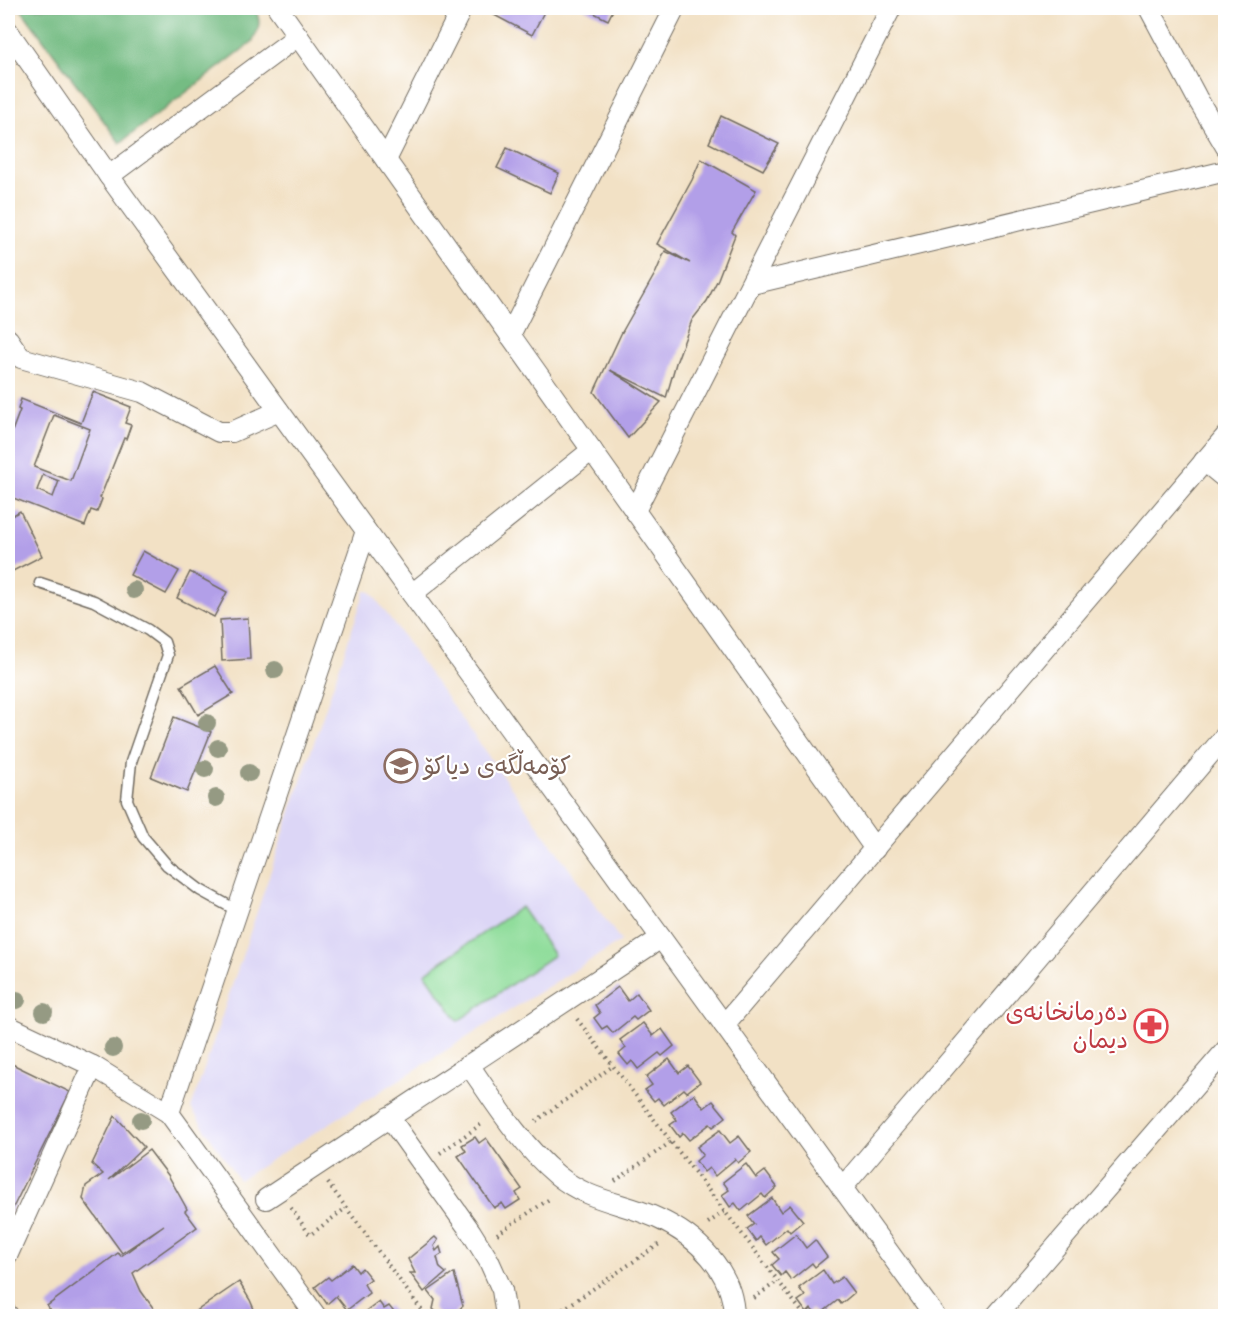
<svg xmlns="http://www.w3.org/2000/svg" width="1233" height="1324" viewBox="0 0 1233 1324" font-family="Mynerve,'Playpen Sans Arabic',sans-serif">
<rect width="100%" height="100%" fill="#fff"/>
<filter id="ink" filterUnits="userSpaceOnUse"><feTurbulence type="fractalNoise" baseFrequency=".0167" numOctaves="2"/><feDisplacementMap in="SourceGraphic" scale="12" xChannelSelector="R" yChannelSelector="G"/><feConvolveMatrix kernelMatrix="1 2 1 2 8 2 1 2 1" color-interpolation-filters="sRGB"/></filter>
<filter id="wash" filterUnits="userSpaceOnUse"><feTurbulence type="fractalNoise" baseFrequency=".008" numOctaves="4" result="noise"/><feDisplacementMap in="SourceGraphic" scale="24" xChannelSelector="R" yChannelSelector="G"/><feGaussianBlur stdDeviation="1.35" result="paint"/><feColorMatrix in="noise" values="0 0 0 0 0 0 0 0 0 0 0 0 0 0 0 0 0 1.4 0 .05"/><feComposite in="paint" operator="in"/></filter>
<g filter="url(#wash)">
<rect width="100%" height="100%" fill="#f2e1c5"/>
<path fill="#dcd6f6" d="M 365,591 L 371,592 L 621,941 L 239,1180 L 191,1108 Z"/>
<path fill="#90dd9b" stroke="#5e8463" stroke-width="1.5" d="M 521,907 L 554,955 L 458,1021 L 425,973 Z"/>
<path fill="#74bc83" stroke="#507457" stroke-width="1.5" d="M 20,8 L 254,8 C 262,20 259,30 252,42 L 120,143 Z"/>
<g id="blocks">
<g fill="#b29fe8" fill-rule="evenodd">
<path d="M 481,8 L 546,8 L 532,35 Z"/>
<path d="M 584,8 L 614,8 L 608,20 Z"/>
<path d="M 721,116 L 779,144 L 763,170 L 709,143 Z"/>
<path d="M 507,148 L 559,173 L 550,193 L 497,168 Z"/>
<path d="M 701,159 L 756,190 L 732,232 L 735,235 L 718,279 L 707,301 L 692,320 L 676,363 L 666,398 L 610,370 L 661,402 L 628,438 L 594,392 L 621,334 L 656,272 L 665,251 L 690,263 L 657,244 L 692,180 Z"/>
<path d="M 93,392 L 131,407 L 125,423 L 131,425 L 126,439 L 124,438 L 100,498 L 102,499 L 97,512 L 91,510 L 85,526 L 8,496 L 8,442 L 20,410 L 18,409 L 21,399 L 81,423 ZM 54,415 L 90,429 L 71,481 L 34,467 ZM 43,475 L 59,481 L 53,497 L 37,490 Z"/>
<path d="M 20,511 L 42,556 L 11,572 L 8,565 L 8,518 Z"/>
<path d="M 143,551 L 179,571 L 166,594 L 130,575 Z"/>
<path d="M 190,572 L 227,592 L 214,617 L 177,598 Z"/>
<path d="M 248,618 L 250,659 L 222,661 L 220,620 Z"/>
<path d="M 215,666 L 233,694 L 198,715 L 181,686 Z"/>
<path d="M 174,717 L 211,732 L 187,792 L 151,777 Z"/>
<path d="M 618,987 L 628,1001 L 637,993 L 649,1010 L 636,1020 L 633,1017 L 613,1033 L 607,1026 L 602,1029 L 594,1018 L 600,1013 L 595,1005 Z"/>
<path d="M 643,1023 L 653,1036 L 662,1029 L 674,1046 L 662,1056 L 659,1053 L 638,1069 L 632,1061 L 628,1065 L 619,1054 L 626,1048 L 620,1040 Z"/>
<path d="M 669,1059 L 679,1073 L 688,1066 L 700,1082 L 687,1092 L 684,1089 L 664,1105 L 658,1098 L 654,1101 L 645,1090 L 652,1085 L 646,1077 Z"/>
<path d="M 8,1062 L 70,1092 L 8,1218 Z"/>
<path d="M 694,1094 L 704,1108 L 713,1101 L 726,1117 L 713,1127 L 710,1124 L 689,1140 L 683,1133 L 679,1137 L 670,1125 L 677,1120 L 671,1112 Z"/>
<path d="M 115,1116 L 144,1147 L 109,1180 L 149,1150 L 168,1175 L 187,1209 L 185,1211 L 197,1227 L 133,1273 L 141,1291 L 159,1316 L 55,1316 L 47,1306 L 118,1253 L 121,1256 L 164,1225 L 122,1253 L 83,1199 L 86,1186 L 103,1174 L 92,1164 Z"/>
<path d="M 720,1130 L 730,1143 L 739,1136 L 751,1152 L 738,1163 L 735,1159 L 715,1176 L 709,1168 L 704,1172 L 696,1161 L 703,1155 L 697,1147 Z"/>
<path d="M 475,1137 L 479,1143 L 486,1138 L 522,1189 L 516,1193 L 520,1200 L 506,1209 L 502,1203 L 494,1208 L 458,1156 L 466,1151 L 462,1145 Z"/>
<path d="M 746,1164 L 756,1178 L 765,1171 L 777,1187 L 765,1198 L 762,1194 L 741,1211 L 735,1203 L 730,1207 L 722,1195 L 729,1190 L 723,1182 Z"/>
<path d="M 772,1198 L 781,1212 L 790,1205 L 803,1221 L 790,1232 L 787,1228 L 766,1245 L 760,1237 L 756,1241 L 747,1229 L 754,1224 L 748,1216 Z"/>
<path d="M 796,1234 L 806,1248 L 815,1240 L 827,1257 L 815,1267 L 812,1263 L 791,1280 L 785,1272 L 781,1276 L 772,1265 L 779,1259 L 773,1252 Z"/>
<path d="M 435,1237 L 438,1240 L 434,1246 L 436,1251 L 440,1247 L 442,1254 L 437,1257 L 440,1268 L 446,1273 L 424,1292 L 410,1273 L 415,1273 L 408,1259 Z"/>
<path d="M 352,1264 L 358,1272 L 362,1268 L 371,1279 L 364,1284 L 369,1293 L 347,1310 L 336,1296 L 327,1304 L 315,1287 L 328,1277 L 331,1280 Z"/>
<path d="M 823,1270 L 832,1284 L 842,1277 L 854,1293 L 841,1304 L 838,1300 L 818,1316 L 811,1309 L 807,1313 L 798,1301 L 805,1296 L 799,1288 Z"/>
<path d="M 454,1273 L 463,1306 L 452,1316 L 441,1316 L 433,1309 L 435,1300 L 428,1291 Z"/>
<path d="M 239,1282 L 250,1300 L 257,1316 L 189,1316 Z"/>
<path d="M 379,1302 L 384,1309 L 389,1306 L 397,1316 L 360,1316 Z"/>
</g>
</g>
</g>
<g filter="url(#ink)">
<use href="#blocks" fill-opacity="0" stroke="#716b61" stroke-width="1.5"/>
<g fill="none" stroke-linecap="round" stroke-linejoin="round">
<defs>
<path id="service" d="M 40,583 L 94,601 L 148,630 L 164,642 L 168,655 L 131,762 L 127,800 L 143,837 L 167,865 L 200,890 L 238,911"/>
<g id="minor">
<path d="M 278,8 L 875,849"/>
<path d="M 1149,8 L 1197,98 L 1226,147"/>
<path d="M 8,31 L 109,176 L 935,1316"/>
<path d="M 386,160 L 462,8"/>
<path d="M 109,176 L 298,36"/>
<path d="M 752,284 L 1226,171"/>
<path d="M 510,335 L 675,8"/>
<path d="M 8,339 L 21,358 L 142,392 L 219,432 L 232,432 L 279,411"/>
<path d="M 1204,461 L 1226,479"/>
<path d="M 635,511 L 891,8"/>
<path d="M 412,594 L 592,450"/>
<path d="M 724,1025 L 1226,436"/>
<path d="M 8,1026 L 93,1066 L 169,1113 L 316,1316"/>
<path d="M 469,1065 C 495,1103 521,1145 557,1175 C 590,1202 622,1202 657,1218 C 697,1236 733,1271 734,1316"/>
<path d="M 169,1113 L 366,531"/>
<path d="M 389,1117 L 471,1232 L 489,1261 L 502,1290 L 506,1316"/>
<path d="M 842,1188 L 1226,735"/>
<path d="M 266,1199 L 661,938"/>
<path d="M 8,1254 L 93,1066"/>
<path d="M 8,1315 L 8,1316"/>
<path d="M 996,1316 L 1226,1050"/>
</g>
</defs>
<use href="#service" stroke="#716b61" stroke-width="13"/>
<use href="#minor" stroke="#716b61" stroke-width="22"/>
<g stroke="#716b61" stroke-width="4" stroke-dasharray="1.5 4.5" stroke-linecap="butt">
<path d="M 577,1019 L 805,1316"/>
<path d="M 536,1121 L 613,1066"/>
<path d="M 440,1153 L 483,1123"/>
<path d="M 615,1181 L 671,1142"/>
<path d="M 328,1183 L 426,1316"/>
<path d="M 291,1208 L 310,1235 L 346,1208"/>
<path d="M 708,1223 L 724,1212"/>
<path d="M 497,1234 L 551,1198"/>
<path d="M 754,1298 L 778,1281"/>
<path d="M 553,1316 L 661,1243"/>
</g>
<use href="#service" stroke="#fff" stroke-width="10"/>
<use href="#minor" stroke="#fff" stroke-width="20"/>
</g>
<g fill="#959a83">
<circle cx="134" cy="590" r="9"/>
<circle cx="275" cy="670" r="9"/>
<circle cx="207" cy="723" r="9"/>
<circle cx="218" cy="748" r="9"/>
<circle cx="205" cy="769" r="9"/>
<circle cx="249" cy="773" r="9"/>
<circle cx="216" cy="798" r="9"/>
<circle cx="17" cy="1000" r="9"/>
<circle cx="44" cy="1012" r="9"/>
<circle cx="113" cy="1048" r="9"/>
<circle cx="141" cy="1120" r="9"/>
</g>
</g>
<defs>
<symbol id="school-ring" viewBox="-11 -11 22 22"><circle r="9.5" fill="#fff" stroke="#8d6e63" stroke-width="1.5"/><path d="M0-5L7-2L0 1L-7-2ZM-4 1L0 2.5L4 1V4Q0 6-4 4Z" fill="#8d6e63"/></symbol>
<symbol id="pharmacy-ring" viewBox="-11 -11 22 22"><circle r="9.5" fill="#fff" stroke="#e0444e" stroke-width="1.5"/><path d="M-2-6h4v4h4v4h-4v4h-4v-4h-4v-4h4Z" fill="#e0444e"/></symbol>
</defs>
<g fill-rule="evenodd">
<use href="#school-ring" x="382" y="747" width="38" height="38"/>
<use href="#pharmacy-ring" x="1132" y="1007" width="38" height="38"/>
</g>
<g text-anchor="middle" stroke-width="4.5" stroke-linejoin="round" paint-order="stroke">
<g font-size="24" fill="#785e54" stroke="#fff" text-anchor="start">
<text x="424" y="774">کۆمەڵگەی دیاکۆ</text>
</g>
<g font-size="24" fill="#be3a42" stroke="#fff" text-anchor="end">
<text x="1128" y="1020">دەرمانخانەی<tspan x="1128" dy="28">دیمان</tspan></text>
</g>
</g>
<rect width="1233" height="1324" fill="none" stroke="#fff" stroke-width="30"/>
</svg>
